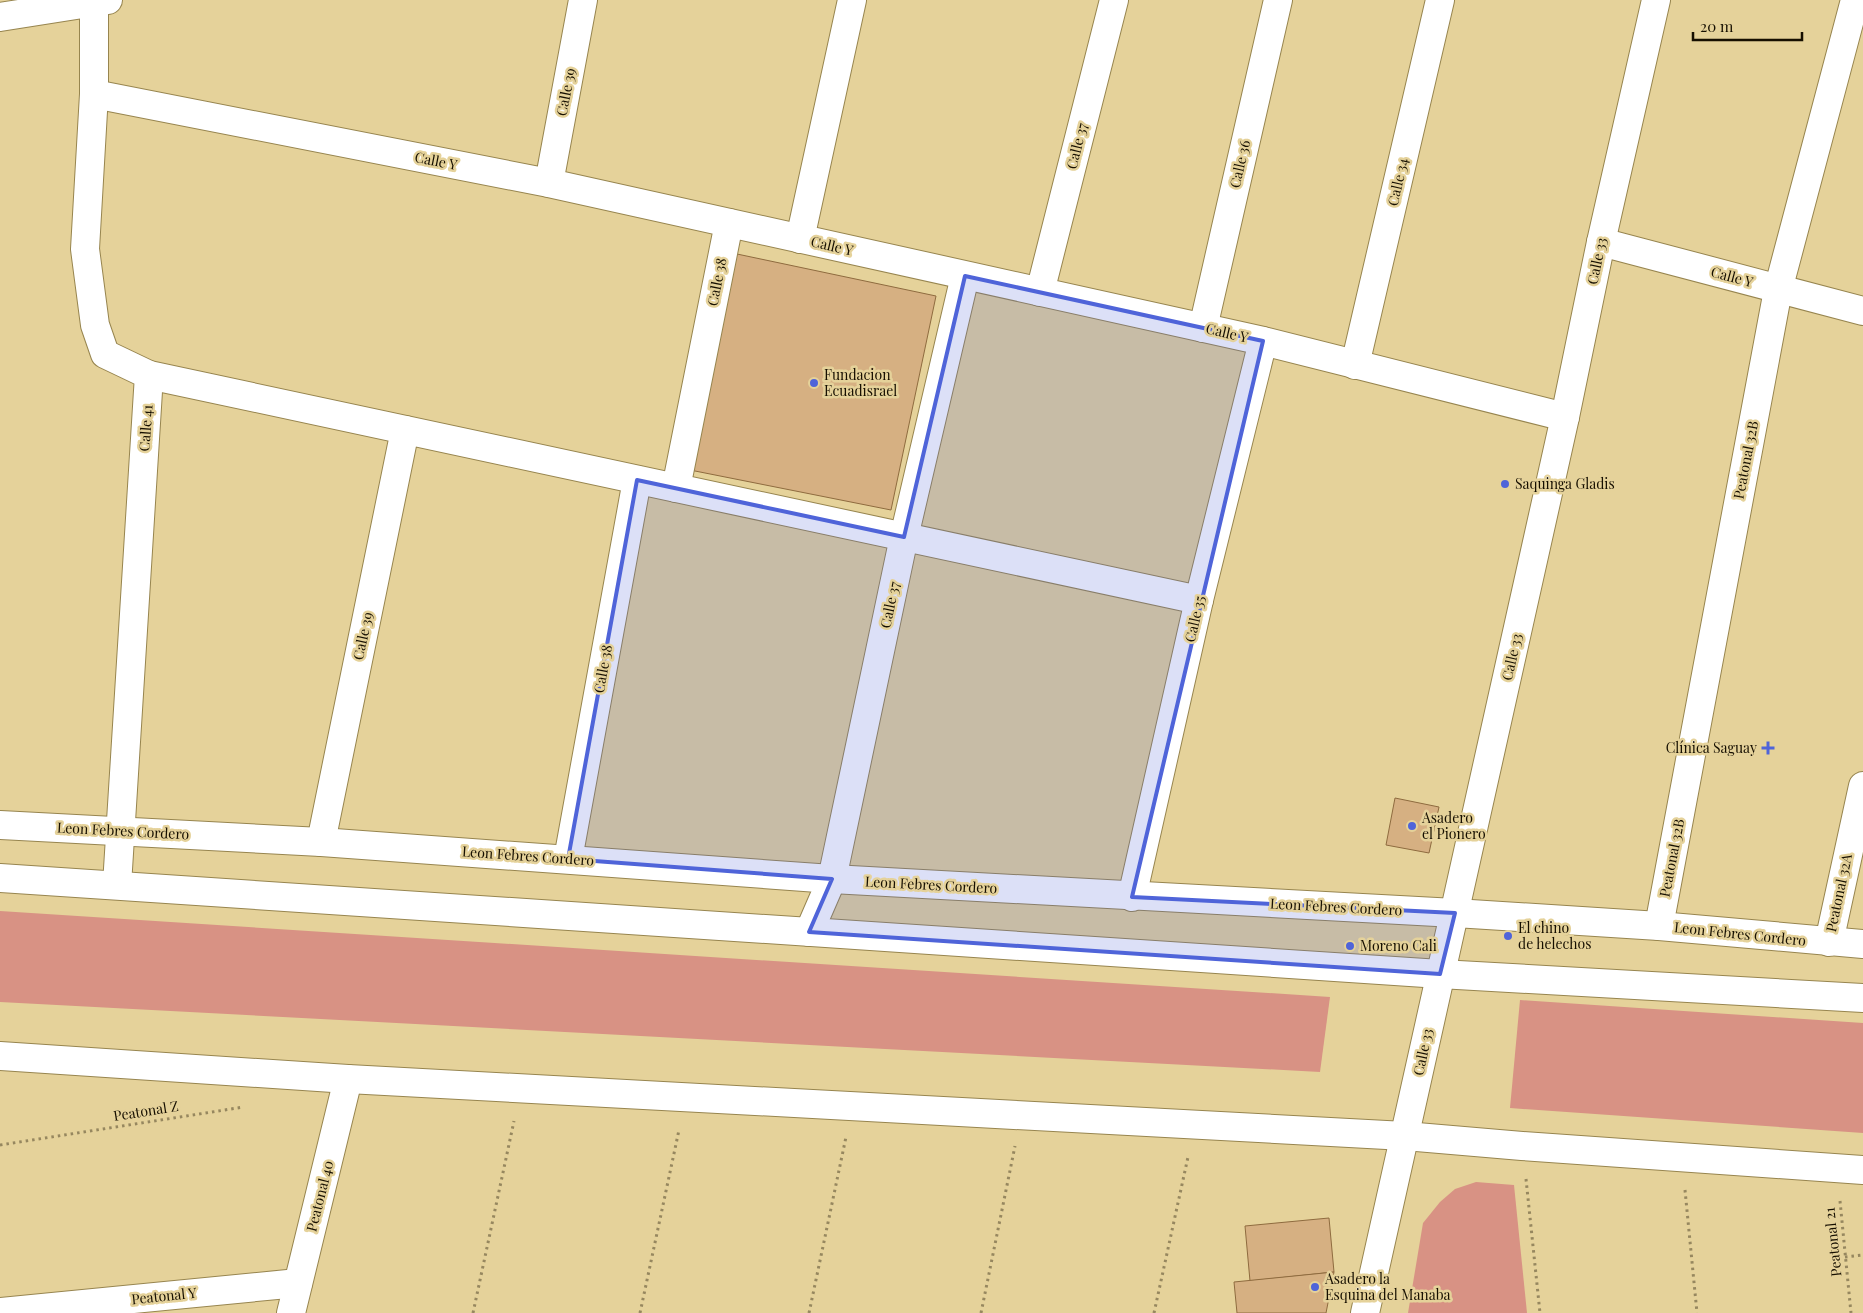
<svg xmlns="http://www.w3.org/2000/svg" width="1863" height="1313" viewBox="0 0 1863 1313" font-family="'Playfair Display',serif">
<rect width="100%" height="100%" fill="#e5d29a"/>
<g fill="#d89284">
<path d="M 0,911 L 1330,997 L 1320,1072 L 0,1002 Z"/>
<path d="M 1520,1000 L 1863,1023 L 1863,1133 L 1510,1108 Z"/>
<path d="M 1476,1182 L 1514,1185 L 1527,1313 L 1408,1313 L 1423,1223 L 1440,1202 L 1455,1189 Z"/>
</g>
<g fill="#d6b082" stroke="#8e6b3f">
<path d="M 737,254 L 936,296 L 891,510 L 690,470 Z"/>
<path d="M 1395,798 L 1439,807 L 1429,853 L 1386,845 Z"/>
<path d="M 1329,1218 L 1334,1272 L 1250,1281 L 1245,1226 Z"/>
<path d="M 1334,1272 L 1326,1313 L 1237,1313 L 1234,1282 Z"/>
</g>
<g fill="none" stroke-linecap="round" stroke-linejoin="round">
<defs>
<g id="minor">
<path d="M 94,2 L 94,94 L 85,249 L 95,325 L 105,354 L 149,375 L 117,885"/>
<path d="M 0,17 L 108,0"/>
<path d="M 94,94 L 549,183 L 1263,341 L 1565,417"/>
<path d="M 549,183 L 583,0"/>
<path d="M 800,239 L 852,0"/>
<path d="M 1601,242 L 1863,311"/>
<path d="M 1040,292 L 1114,0"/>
<path d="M 1203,328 L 1278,0"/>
<path d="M 1355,365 L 1440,0"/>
<path d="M 149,375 L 1199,600"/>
<path d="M 676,488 L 729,223"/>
<path d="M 321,842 L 405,430"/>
<path d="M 568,859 L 637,480"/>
<path d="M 1132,897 L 1199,600 L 1263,341"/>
<path d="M 1659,926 L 1778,290 L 1855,0"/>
<path d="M 809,932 L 832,879 L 904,537 L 965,276"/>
<path d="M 1829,942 L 1863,786"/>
<path d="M 0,1056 L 348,1079 L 1405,1136 L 1522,1146 L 1863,1170"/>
<path d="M 0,1312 L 298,1283"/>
<path d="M 291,1313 L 348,1079"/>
<path d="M 1365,1313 L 1565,417 L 1601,242 L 1656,0"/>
</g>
<g id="tertiary">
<path d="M 0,825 L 321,842 L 832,879 L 1455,913 L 1659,926 L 1863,944"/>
<path d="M 0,878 L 1440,974 L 1863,998"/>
</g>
</defs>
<use href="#minor" stroke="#97854f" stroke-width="30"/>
<use href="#tertiary" stroke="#97854f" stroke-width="30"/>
<g stroke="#96875f" stroke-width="3" stroke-dasharray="2.5 4" stroke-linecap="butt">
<path d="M 0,1145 L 244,1107"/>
<path d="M 1526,1179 L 1540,1313"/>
<path d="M 1685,1190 L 1697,1313"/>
<path d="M 1840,1201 L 1851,1313"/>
<path d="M 1845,1257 L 1863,1255"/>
<path d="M 473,1313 L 514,1121"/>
<path d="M 640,1313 L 679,1130"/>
<path d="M 809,1313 L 846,1137"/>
<path d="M 981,1313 L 1015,1146"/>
<path d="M 1154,1313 L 1188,1157"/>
</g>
<use href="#minor" stroke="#fff" stroke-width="28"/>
<use href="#tertiary" stroke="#fff" stroke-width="28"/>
</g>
<path fill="#4f64d9" fill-opacity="0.2" stroke="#4f64d9" stroke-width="4" stroke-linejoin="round" d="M 965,276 L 1263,341 L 1132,897 L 1455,913 L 1440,974 L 809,932 L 832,879 L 568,859 L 637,480 L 904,537 Z"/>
<g fill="#4f64d9" stroke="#e5d29a" stroke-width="2">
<circle cx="814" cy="383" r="5"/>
<circle cx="1505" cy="484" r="5"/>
<path d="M1765.5 740.5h5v5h5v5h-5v5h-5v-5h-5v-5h5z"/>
<circle cx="1412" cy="826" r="5"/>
<circle cx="1508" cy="936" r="5"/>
<circle cx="1350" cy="946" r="5"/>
<circle cx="1315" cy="1287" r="5"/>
</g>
<g text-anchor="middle" stroke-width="5" stroke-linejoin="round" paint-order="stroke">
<g font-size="14" fill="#160f00" stroke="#e5d29a">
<text transform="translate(566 92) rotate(-79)" y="5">Calle 39</text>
<text transform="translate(1077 146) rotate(-76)" y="5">Calle 37</text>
<text transform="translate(436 161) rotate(11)" y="5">Calle Y</text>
<text transform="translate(1240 164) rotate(-77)" y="5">Calle 36</text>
<text transform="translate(1398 182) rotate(-77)" y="5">Calle 34</text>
<text transform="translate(832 246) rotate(13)" y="5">Calle Y</text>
<text transform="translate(1597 261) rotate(-78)" y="5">Calle 33</text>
<text transform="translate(1732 277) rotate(15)" y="5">Calle Y</text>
<text transform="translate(717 282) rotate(-79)" y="5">Calle 38</text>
<text transform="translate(1227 333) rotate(13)" y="5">Calle Y</text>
<text transform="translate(146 428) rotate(-86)" y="5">Calle 41</text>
<text transform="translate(1746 460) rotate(-79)" y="5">Peatonal 32B</text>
<text transform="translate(890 605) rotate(-78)" y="5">Calle 37</text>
<text transform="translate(1195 619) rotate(-77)" y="5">Calle 35</text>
<text transform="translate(363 636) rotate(-78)" y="5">Calle 39</text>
<text transform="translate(1512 657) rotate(-77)" y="5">Calle 33</text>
<text transform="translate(603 669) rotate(-80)" y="5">Calle 38</text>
<text transform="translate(123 831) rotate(3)" y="5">Leon Febres Cordero</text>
<text transform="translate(528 856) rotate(4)" y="5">Leon Febres Cordero</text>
<text transform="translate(1672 858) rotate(-79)" y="5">Peatonal 32B</text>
<text transform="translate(931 885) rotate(3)" y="5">Leon Febres Cordero</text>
<text transform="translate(1839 893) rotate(-78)" y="5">Peatonal 32A</text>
<text transform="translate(1336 907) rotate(3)" y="5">Leon Febres Cordero</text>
<text transform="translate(1740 934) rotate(6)" y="5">Leon Febres Cordero</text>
<text transform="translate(1423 1052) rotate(-78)" y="5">Calle 33</text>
<text transform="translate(146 1111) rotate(-9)" y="5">Peatonal Z</text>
<text transform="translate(320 1196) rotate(-76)" y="5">Peatonal 40</text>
<text transform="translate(1833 1242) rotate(-96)" y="5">Peatonal 21</text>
<text transform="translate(164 1296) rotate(-6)" y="5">Peatonal Y</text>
</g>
<g font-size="14" fill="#160f00" stroke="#e5d29a" text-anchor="start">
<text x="824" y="380">Fundacion<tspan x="824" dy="16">Ecuadisrael</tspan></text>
<text x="1515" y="489">Saquinga Gladis</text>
<text x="1757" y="753" text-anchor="end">Clínica Saguay</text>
<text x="1422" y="823">Asadero<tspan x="1422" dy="16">el Pionero</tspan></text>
<text x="1518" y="933">El chino<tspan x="1518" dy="16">de helechos</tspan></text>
<text x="1360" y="951">Moreno Cali</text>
<text x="1325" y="1284">Asadero la<tspan x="1325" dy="16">Esquina del Manaba</tspan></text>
</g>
</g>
<path d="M1693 32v8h109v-8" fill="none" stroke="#160f00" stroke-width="2.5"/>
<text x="1700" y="32" font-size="15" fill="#160f00" stroke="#e5d29a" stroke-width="4" paint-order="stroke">20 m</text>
</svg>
